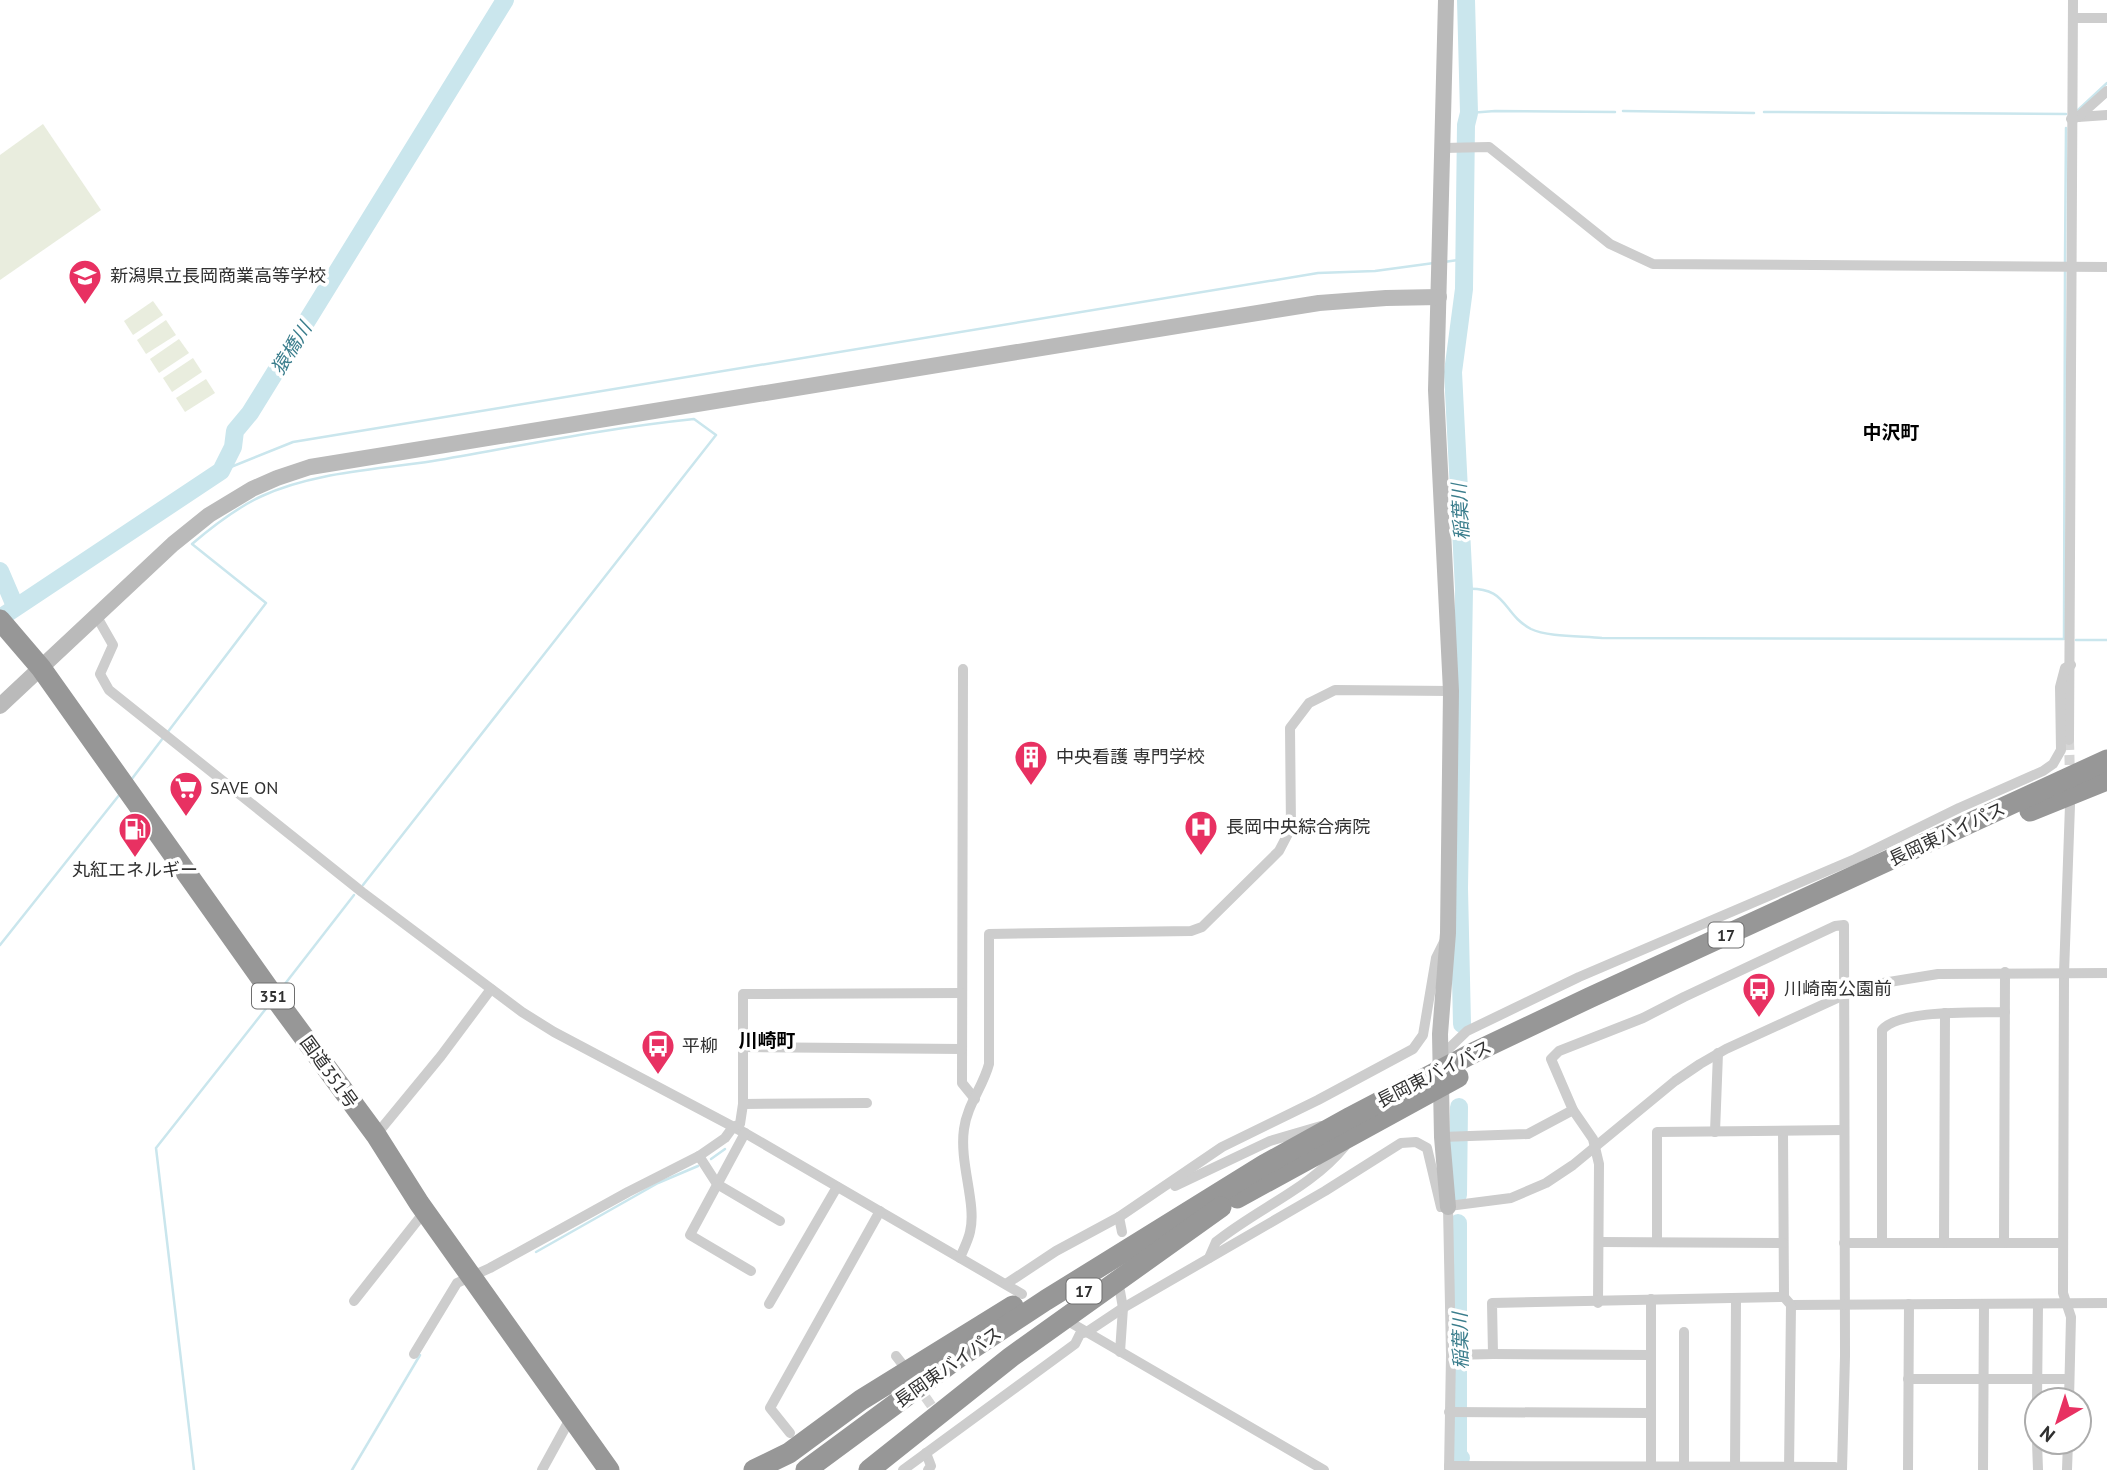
<svg xmlns="http://www.w3.org/2000/svg" width="2107" height="1470" viewBox="0 0 2107 1470" font-family="'PT Sans','Noto Sans JP',sans-serif">
<rect width="100%" height="100%" fill="#fff"/>
<g fill="#e9edde">
<path d="M 43,124 L 101,210 L 0,280 L 0,155 Z"/>
<path d="M 153,301 L 163,315 L 133,335 L 124,321 Z"/>
<path d="M 166,320 L 176,335 L 146,354 L 137,340 Z"/>
<path d="M 179,339 L 189,353 L 159,373 L 150,359 Z"/>
<path d="M 193,358 L 202,372 L 172,392 L 163,378 Z"/>
<path d="M 206,379 L 215,393 L 185,412 L 176,398 Z"/>
</g>
<g fill="none" stroke-linecap="round" stroke-linejoin="round">
<g stroke="#cae6ed" stroke-width="2.5">
<path d="M 2078,110 L 2107,83"/>
<path d="M 1623,111 L 1754,113"/>
<path d="M 1764,112 L 2066,114"/>
<path d="M 1469,113 L 1495,111 L 1615,112"/>
<path d="M 1444,262 L 1465,259"/>
<path d="M 2065,262 L 2066,128"/>
<path d="M 221,471 L 293,442 L 1318,273 L 1375,271 L 1434,263"/>
<path d="M 1464,589 C 1509,586 1501,613 1531,629 C 1547,637 1583,636 1602,638 L 2064,639 L 2065,269"/>
<path d="M 2076,640 L 2107,640"/>
<path d="M 167,733 L 266,603 L 192,544 C 213,526 236,508 262,496 C 314,472 376,470 433,461 C 520,446 606,428 694,419 L 716,435 L 363,885"/>
<path d="M 131,780 L 163,738"/>
<path d="M 0,945 L 120,794"/>
<path d="M 281,989 L 354,895"/>
<path d="M 711,1159 L 725,1149"/>
<path d="M 536,1252 L 658,1183 L 698,1166"/>
<path d="M 194,1470 L 156,1148 L 268,1006"/>
<path d="M 352,1470 L 420,1355"/>
</g>
<g stroke="#cae6ed" stroke-width="18">
<path d="M 0,571 L 15,606"/>
<path d="M 0,618 L 221,471 L 233,447 L 235,431 L 250,413 L 505,0"/>
<path d="M 1462,1024 L 1459,888 L 1464,589 L 1453,372 L 1464,289 L 1466,125 L 1469,113 L 1466,0"/>
<path d="M 1458,1195 L 1459,1107"/>
<path d="M 1458,1223 L 1458,1455 L 1461,1458"/>
</g>
<g stroke="#d6d6d6" stroke-width="10" stroke-dasharray="10 5" stroke-linecap="butt">
<path d="M 2069,740 L 2070,778"/>
<path d="M 917,1385 L 940,1418"/>
</g>
<g stroke="#cdcdcd" stroke-width="10">
<path d="M 2073,18 L 2107,18"/>
<path d="M 2078,117 L 2107,115"/>
<path d="M 2071,119 L 2078,117 L 2107,91"/>
<path d="M 1443,148 L 1489,147 L 1610,244 L 1653,264 L 2107,267"/>
<path d="M 97,617 L 113,645 L 100,674 L 109,690 L 362,892 L 522,1012 L 554,1032 L 745,1133 L 1022,1294"/>
<path d="M 963,669 L 962,1083 L 975,1099"/>
<path d="M 2069,740 L 2073,0"/>
<path d="M 742,1047 L 962,1049"/>
<path d="M 1441,1056 L 1467,1031 L 1579,977 L 1855,859 L 1959,808 L 2043,771 L 2053,764 L 2061,750 L 2060,687 L 2065,668 L 2071,665"/>
<path d="M 743,1104 L 867,1103"/>
<path d="M 1715,1132 L 1718,1053"/>
<path d="M 1783,1132 L 1784,1297"/>
<path d="M 745,1133 L 690,1235 L 751,1271"/>
<path d="M 376,1135 L 441,1056 L 491,989"/>
<path d="M 1442,1137 L 1528,1134 L 1573,1110"/>
<path d="M 699,1156 L 717,1184 L 780,1221"/>
<path d="M 1175,1186 L 1270,1141 L 1321,1126"/>
<path d="M 1448,1207 L 1451,1355 L 1449,1470"/>
<path d="M 1119,1217 L 1122,1232"/>
<path d="M 1599,1242 L 1783,1243"/>
<path d="M 1657,1242 L 1657,1132 L 1843,1130"/>
<path d="M 1882,1242 L 1882,1030 C 1900,1009 1976,1013 2005,1012"/>
<path d="M 1844,1243 L 2063,1243"/>
<path d="M 1944,1243 L 1945,1013"/>
<path d="M 2004,1243 L 2005,972"/>
<path d="M 960,1258 C 963,1250 968,1241 970,1232 C 977,1204 959,1163 964,1129 C 967,1105 983,1087 989,1064 L 989,934 L 1191,931 L 1202,927 L 1279,851 L 1291,828 L 1290,728 L 1309,703 L 1335,690 L 1451,691"/>
<path d="M 1209,1258 L 1216,1242 C 1258,1208 1311,1188 1345,1146"/>
<path d="M 1006,1284 L 1056,1251 L 1119,1217 L 1222,1147 L 1318,1100 L 1413,1049 L 1423,1035 L 1436,958 L 1444,942"/>
<path d="M 354,1301 L 425,1211"/>
<path d="M 1598,1303 L 1599,1164 L 1593,1139 L 1573,1110 L 1551,1059 L 1559,1051 L 1643,1018 L 1684,997 L 1835,926 L 1844,925 L 1845,1356 L 1842,1470"/>
<path d="M 769,1304 L 837,1187"/>
<path d="M 1073,1324 L 1324,1470"/>
<path d="M 1120,1352 L 1123,1308 L 1120,1291"/>
<path d="M 414,1354 L 457,1283 L 490,1268 L 628,1192 L 699,1156 L 725,1138 L 733,1127 L 740,1124 L 743,1104 L 743,994 L 962,993"/>
<path d="M 1493,1354 L 1651,1355"/>
<path d="M 1451,1355 L 1493,1354 L 1492,1303 L 1784,1297 L 1791,1305 L 2107,1303"/>
<path d="M 896,1356 L 903,1365"/>
<path d="M 1908,1379 L 2069,1379"/>
<path d="M 2037,1400 L 2038,1305"/>
<path d="M 2069,1400 L 2071,1317 L 2063,1293 L 2064,973 L 2070,805"/>
<path d="M 1449,1412 L 1650,1413"/>
<path d="M 790,1433 L 770,1408 L 880,1211"/>
<path d="M 2037,1442 L 2038,1470"/>
<path d="M 926,1453 L 931,1466 L 928,1470"/>
<path d="M 1449,1466 L 1835,1467 L 1841,1470"/>
<path d="M 1684,1467 L 1684,1332"/>
<path d="M 542,1470 L 570,1419"/>
<path d="M 903,1470 L 1075,1344 L 1080,1334 L 1087,1332 L 1123,1308 L 1325,1191 L 1401,1143 L 1416,1142 L 1427,1148 L 1441,1207 L 1511,1198 L 1546,1183 L 1573,1165 L 1675,1081 L 1700,1064 L 1726,1049 L 1844,995 L 1883,983 L 1938,974 L 2107,973"/>
<path d="M 1651,1470 L 1651,1299"/>
<path d="M 1735,1470 L 1736,1299"/>
<path d="M 1789,1470 L 1791,1305"/>
<path d="M 1908,1470 L 1909,1304"/>
<path d="M 1983,1470 L 1984,1304"/>
<path d="M 2067,1470 L 2068,1442"/>
</g>
<g stroke="#bababa" stroke-width="16">
<path d="M 1446,0 L 1436,390 L 1451,691 L 1448,933 L 1440,1034 L 1442,1137 L 1448,1207"/>
<path d="M 0,706 L 173,544 L 209,515 L 252,489 L 277,478 L 310,467 L 1319,303 L 1386,298 L 1439,297"/>
</g>
<g stroke="#979797" stroke-width="21">
<path d="M 0,620 L 41,668 L 278,1002 L 376,1135 L 419,1203 L 609,1470"/>
<path d="M 2030,811 L 2107,780"/>
<path d="M 1237,1198 L 1458,1077"/>
<path d="M 754,1470 L 789,1453 L 861,1400 L 1013,1306"/>
<path d="M 806,1470 L 955,1360 L 1046,1300 L 1264,1165 L 1349,1118 L 1471,1054 L 1589,998 L 2107,760"/>
<path d="M 869,1470 L 1011,1357 L 1221,1207"/>
</g>
</g>
<defs>
<symbol id="school-pin" viewBox="-11 -11 22 30"><path d="M0 17L-7.5 6A9.5 9.5 0 1 1 7.5 6Z" fill="#e83162" stroke="#fff"/><path d="M0-5L7-2L0 1L-7-2ZM-4 1L0 2.5L4 1V4Q0 6-4 4Z" fill="#fff"/></symbol>
<symbol id="building-pin" viewBox="-11 -11 22 30"><path d="M0 17L-7.5 6A9.5 9.5 0 1 1 7.5 6Z" fill="#e83162" stroke="#fff"/><path d="M-4-6H4V6H1V3H-1V6H-4ZM-2.5-4.3h1.7v1.8h-1.7ZM.8-4.3h1.7v1.8H.8ZM-2.5-1h1.7V.8h-1.7ZM.8-1h1.7V.8H.8Z" fill="#fff"/></symbol>
<symbol id="supermarket-pin" viewBox="-11 -11 22 30"><path d="M0 17L-7.5 6A9.5 9.5 0 1 1 7.5 6Z" fill="#e83162" stroke="#fff"/><path d="M-6-5.5h2.5l.6 2H6L4.5 2H-2.5L-4.4-4H-6ZM-1.5 3.2a1.3 1.3 0 1 0 .1 0ZM3 3.2a1.3 1.3 0 1 0 .1 0Z" fill="#fff"/></symbol>
<symbol id="hospital-pin" viewBox="-11 -11 22 30"><path d="M0 17L-7.5 6A9.5 9.5 0 1 1 7.5 6Z" fill="#e83162" stroke="#fff"/><path d="M-5-5h3v3.5h4V-5h3V5h-3V1.5h-4V5h-3Z" fill="#fff"/></symbol>
<symbol id="fuel-pin" viewBox="-11 -11 22 30"><path d="M0 17L-7.5 6A9.5 9.5 0 1 1 7.5 6Z" fill="#e83162" stroke="#fff"/><path d="M-5.5-6h7V0h2V4h1.3V-2.5L3-4.5l.8-.8L6-3V5H2.5V1h-1V6h-7ZM-4.2-4.7v3.2H.2V-4.7Z" fill="#fff"/></symbol>
<symbol id="bus-pin" viewBox="-11 -11 22 30"><path d="M0 17L-7.5 6A9.5 9.5 0 1 1 7.5 6Z" fill="#e83162" stroke="#fff"/><path d="M-5-6H5V4H4V6H2V4H-2V6H-4V4H-5ZM-3.5-4V0h7V-4ZM-3.5 1.2v1.5H-2V1.2ZM2 1.2v1.5H3.5V1.2Z" fill="#fff"/></symbol>
</defs>
<g fill-rule="evenodd">
<use href="#school-pin" x="66" y="257" width="38" height="52"/>
<use href="#building-pin" x="1012" y="738" width="38" height="52"/>
<use href="#supermarket-pin" x="167" y="769" width="38" height="52"/>
<use href="#hospital-pin" x="1182" y="808" width="38" height="52"/>
<use href="#fuel-pin" x="116" y="810" width="38" height="52"/>
<use href="#bus-pin" x="1740" y="970" width="38" height="52"/>
<use href="#bus-pin" x="639" y="1027" width="38" height="52"/>
</g>
<g text-anchor="middle" stroke-width="7" stroke-linejoin="round" paint-order="stroke">
<g fill="#fff" stroke="#6e6e6e" stroke-width="2">
<rect x="1708.5" y="922.5" width="35" height="25" rx="5"/>
<rect x="252" y="983.5" width="42" height="25" rx="5"/>
<rect x="1066.5" y="1278.5" width="35" height="25" rx="5"/>
</g>
<g font-size="16" font-weight="bold" fill="#303030">
<text x="1726" y="941">17</text>
<text x="273" y="1002">351</text>
<text x="1084" y="1297">17</text>
</g>
<g font-size="18" fill="#303030" stroke="#fff" text-anchor="start">
<text x="110" y="282">新潟県立長岡商業高等学校</text>
<text x="1056" y="763">中央看護 専門学校</text>
<text x="210" y="794">SAVE ON</text>
<text x="1226" y="833">長岡中央綜合病院</text>
<text x="135" y="876" text-anchor="middle">丸紅エネルギー</text>
<text x="1784" y="995">川崎南公園前</text>
<text x="682" y="1052">平柳</text>
</g>
<g font-size="18" fill="#303030" stroke="#fff">
<text transform="translate(1947 834) rotate(-25)" y="6">長岡東バイパス</text>
<text transform="translate(329 1072) rotate(54)" y="6">国道351号</text>
<text transform="translate(1434 1074) rotate(-27)" y="6">長岡東バイパス</text>
<text transform="translate(948 1367) rotate(-35)" y="6">長岡東バイパス</text>
</g>
<g font-size="19" font-style="italic" fill="#3a7d8c" stroke="#fff">
<text transform="translate(291 348) rotate(-58)" y="7">猿橋川</text>
<text transform="translate(1460 512) rotate(-93)" y="7">稲葉川</text>
<text transform="translate(1460 1341) rotate(-91)" y="7">稲葉川</text>
</g>
<g font-size="19" font-weight="bold" fill="#000" stroke="#fff">
<text x="1891" y="439">中沢町</text>
<text x="767" y="1047">川崎町</text>
</g>
</g>
<g transform="translate(2058 1421) rotate(219)"><circle r="33" fill="#ffffff" stroke="#acacac" stroke-width="2"/>
<path d="M0-5L12 26L0 18L-12 26Z" fill="#e83162"/>
<text y="-10" font-size="19" font-weight="bold" text-anchor="middle" fill="#303030">N</text>
</g>
</svg>
